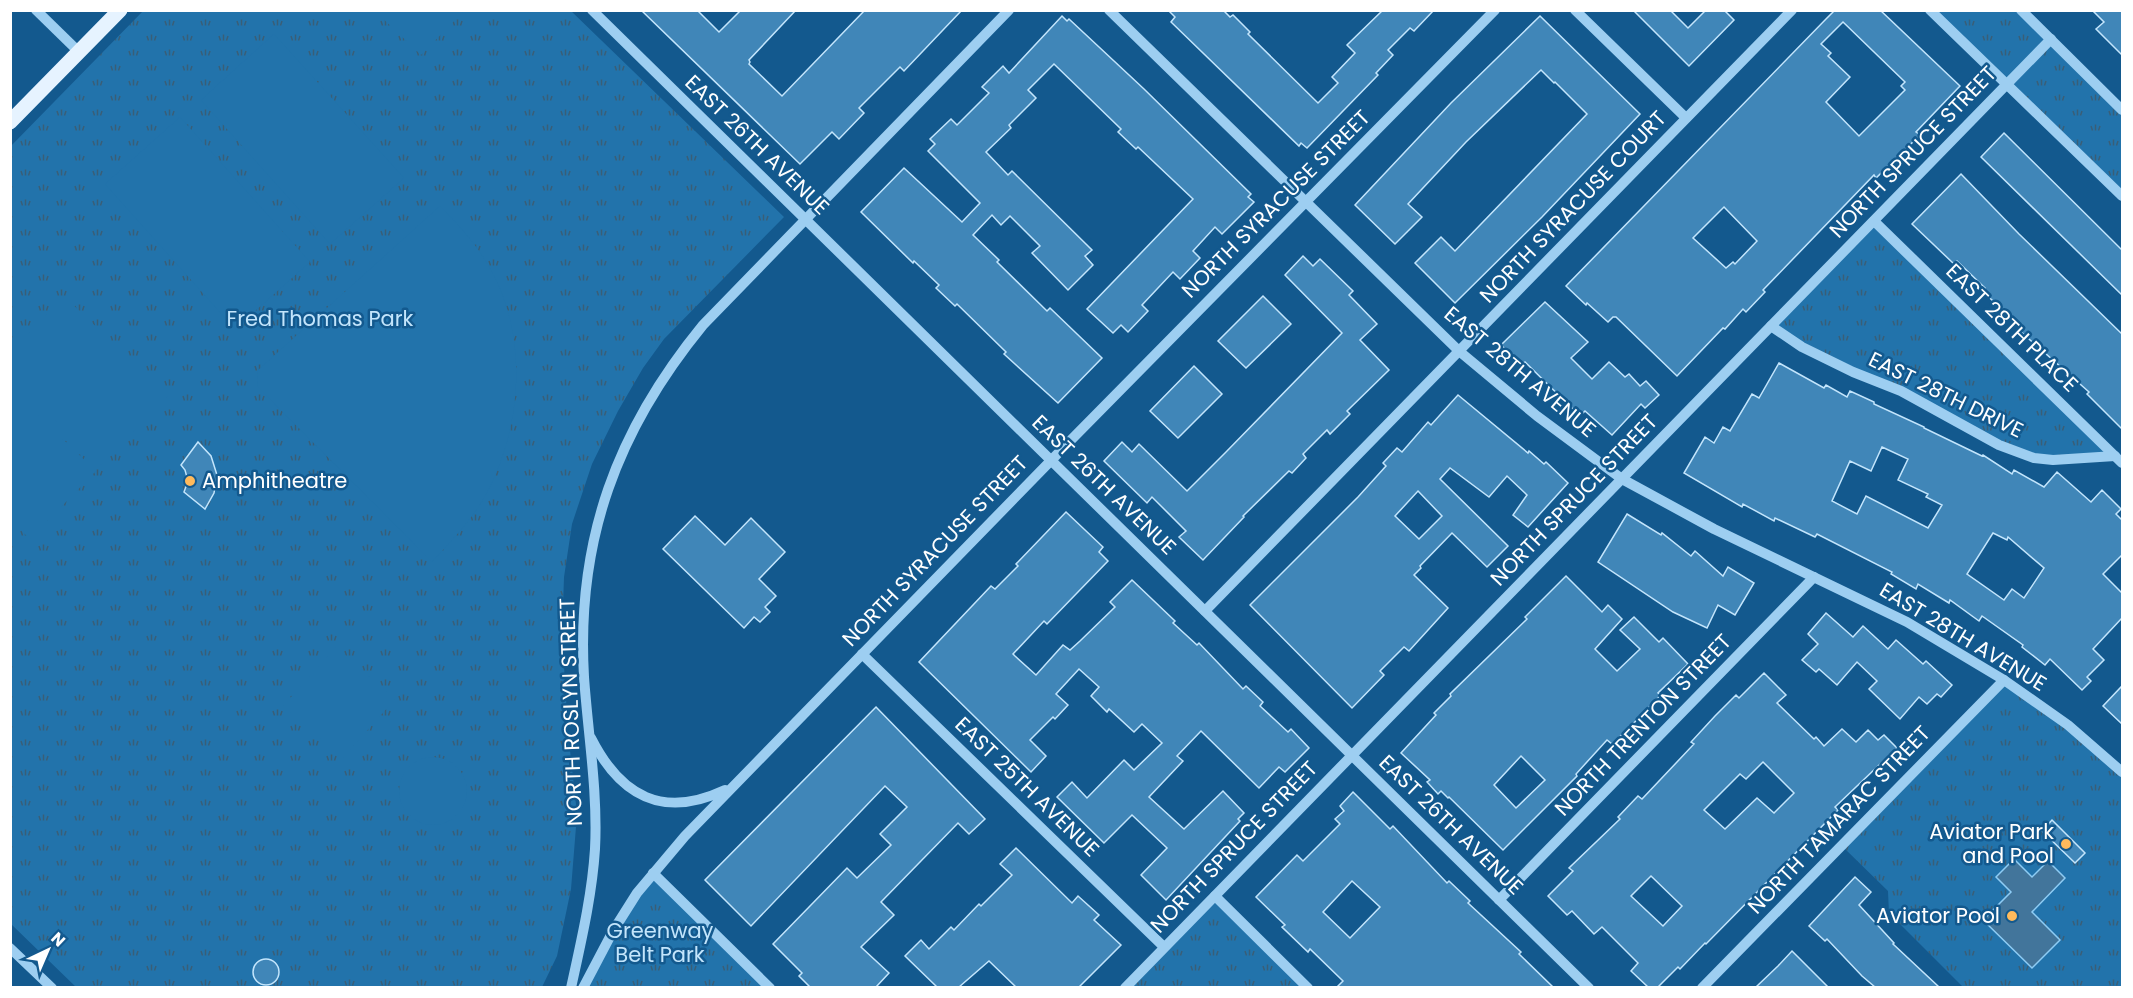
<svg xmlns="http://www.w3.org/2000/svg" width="2133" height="998" viewBox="0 0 2133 998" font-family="Poppins,sans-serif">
<defs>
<pattern id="park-tufts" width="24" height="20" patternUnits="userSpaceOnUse" patternTransform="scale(1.5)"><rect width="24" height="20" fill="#2273ab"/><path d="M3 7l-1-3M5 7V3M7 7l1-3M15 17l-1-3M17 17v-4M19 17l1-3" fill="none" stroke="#395e77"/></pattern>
</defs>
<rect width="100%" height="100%" fill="#13598e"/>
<g fill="url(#park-tufts)">
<path d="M 143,11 L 571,11 L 784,217 L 664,339 L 643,368 L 618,411 L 592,464 L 572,524 L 564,577 L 562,634 L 568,732 L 577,814 L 571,889 L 557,956 L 542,987 L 76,987 L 11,924 L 10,147 Z"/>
<path d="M 1930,11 L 2021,11 L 2122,110 L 2122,196 Z"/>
<path d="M 1874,221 L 2115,456 L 2034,458 L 1771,326 Z"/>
<path d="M 2004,680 L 2122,772 L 2122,987 L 1963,987 L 1889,913 L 1888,891 L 1842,846 Z"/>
<path d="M 653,873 L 771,988 L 583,988 Z"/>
<path d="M 1215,896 L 1308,988 L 1125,988 Z"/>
</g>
<g fill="#2273ab">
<path d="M 375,11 L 464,11 L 421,55 Z"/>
<path d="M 274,34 L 404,178 L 330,244 L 201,100 Z"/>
<path d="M 180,117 L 310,262 L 235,329 L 105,184 Z"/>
<path d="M 440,206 C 459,225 478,246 491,270 C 529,339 522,430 484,498 C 470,522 451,541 432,562 L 258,387 L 257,371 Z"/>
<path d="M 64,296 L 168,396 L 101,465 L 11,377 L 11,352 Z"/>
<path d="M 10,388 L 96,471 L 30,539 L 11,521 Z"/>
<path d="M 336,647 L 395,699 L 343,758 L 283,706 Z"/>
<circle cx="433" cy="791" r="34"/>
</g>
<path fill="#42759b" stroke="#8eccf4" stroke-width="1.5" d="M 2014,859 L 2032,877 L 2048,861 L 2065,878 L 2032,912 L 2060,940 L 2032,968 L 1983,920 L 2011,892 L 1996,877 Z"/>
<g fill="#4086b8" stroke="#c3e5fc" stroke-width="1.5" fill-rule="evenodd">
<path d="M 641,10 L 697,10 L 719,32 L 741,10 L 796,10 L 749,60 L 750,62 L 749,64 L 782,96 L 865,10 L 962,10 L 904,71 L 900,67 L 859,108 L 864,113 L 839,139 L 832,132 L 800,164 Z"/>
<path d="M 1168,10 L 1223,10 L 1230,17 L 1233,15 L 1250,32 L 1248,34 L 1318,103 L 1338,83 L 1332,77 L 1355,53 L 1347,45 L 1383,10 L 1434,10 L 1414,31 L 1410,28 L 1388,50 L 1393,55 L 1376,73 L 1378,75 L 1307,148 L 1301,143 L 1299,146 L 1171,22 L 1175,17 Z"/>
<path d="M 1633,10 L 1670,10 L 1688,28 L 1706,10 L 1724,10 L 1734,20 L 1689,66 Z"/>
<path d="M 1831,10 L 1880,10 L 1960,86 L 1916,132 L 1920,135 L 1876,178 L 1874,175 L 1763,290 L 1765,292 L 1746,312 L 1743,309 L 1725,329 L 1723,328 L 1677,376 L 1616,317 L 1613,317 L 1608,322 L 1587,303 L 1586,305 L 1566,286 L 1826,19 L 1833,12 ZM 1843,22 L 1905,82 L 1901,86 L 1905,90 L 1859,136 L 1826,102 L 1850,77 L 1828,56 L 1831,53 L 1821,44 ZM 1724,207 L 1757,241 L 1735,264 L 1733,262 L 1726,268 L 1693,238 Z"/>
<path d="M 2092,10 L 2122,10 L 2122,55 L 2096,29 L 2104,22 Z"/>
<path d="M 1062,16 L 1067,21 L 1069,19 L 1144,89 L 1251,194 L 1248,197 L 1254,202 L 1222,234 L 1215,227 L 1193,251 L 1200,258 L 1180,279 L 1173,272 L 1142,305 L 1148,311 L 1128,332 L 1121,325 L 1113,333 L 1087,309 L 1193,199 L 1138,147 L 1136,149 L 1118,132 L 1121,129 L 1054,64 L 1028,90 L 1036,98 L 1009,125 L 1011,128 L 986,152 L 1008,175 L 1012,171 L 1092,250 L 1085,256 L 1093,265 L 1068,290 L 1032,253 L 1040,246 L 1010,216 L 1001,225 L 992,215 L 973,235 L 999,260 L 997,262 L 1047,311 L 1050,308 L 1102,358 L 1058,403 L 1004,354 L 1006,352 L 957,304 L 955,306 L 936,288 L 939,285 L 914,261 L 913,263 L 861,212 L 904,168 L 962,222 L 980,203 L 928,151 L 935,144 L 930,139 L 951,119 L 957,125 L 989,93 L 982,87 L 1003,66 L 1009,73 Z"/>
<path d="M 1540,16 L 1640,114 L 1542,217 L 1455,303 L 1415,263 L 1441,237 L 1455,251 L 1587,114 L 1555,82 L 1554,83 L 1541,70 L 1466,142 L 1408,204 L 1422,217 L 1395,244 L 1355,205 L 1451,103 Z"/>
<path d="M 2004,133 L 2122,250 L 2122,295 L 1981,157 Z"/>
<path d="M 1961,174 L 2019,234 L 2122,334 L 2122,429 L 2087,394 L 2089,392 L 2020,331 L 2023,328 L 1982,291 L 1985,288 L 1957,261 L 1954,264 L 1912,224 Z"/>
<path d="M 1303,256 L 1313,266 L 1320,259 L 1353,291 L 1349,295 L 1377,324 L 1360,340 L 1389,370 L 1347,411 L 1350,414 L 1330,434 L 1327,430 L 1303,454 L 1306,458 L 1292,473 L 1289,471 L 1243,516 L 1244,517 L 1203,560 L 1179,537 L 1186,531 L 1152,497 L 1147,503 L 1104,461 L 1122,442 L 1132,452 L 1139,444 L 1187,491 L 1226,452 L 1342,333 L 1285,275 Z"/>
<path d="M 1263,296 L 1291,324 L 1246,368 L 1218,341 Z"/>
<path d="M 1545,302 L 1588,342 L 1571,358 L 1592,379 L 1609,362 L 1625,377 L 1629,374 L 1640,386 L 1646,381 L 1659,395 L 1645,408 L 1641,404 L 1612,435 L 1585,411 L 1580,416 L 1525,362 L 1521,365 L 1501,345 Z"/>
<path d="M 1779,363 L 1824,388 L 1826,385 L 1847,397 L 1850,391 L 1874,402 L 1874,404 L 1924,427 L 1924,428 L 1982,456 L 1983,455 L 2012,474 L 2014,470 L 2044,487 L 2057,472 L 2091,502 L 2102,490 L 2121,509 L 2116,514 L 2122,520 L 2122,555 L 2103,574 L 2122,593 L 2122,618 L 2093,649 L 2104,660 L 2087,677 L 2091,681 L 2082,690 L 2050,659 L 2045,665 L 2022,647 L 2023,645 L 1982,616 L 1979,621 L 1950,600 L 1949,603 L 1918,584 L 1916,589 L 1891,574 L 1892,572 L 1817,534 L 1815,537 L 1775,518 L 1774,521 L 1743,504 L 1742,507 L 1684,473 L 1705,437 L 1714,443 L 1723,427 L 1730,431 L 1752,394 L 1759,398 ZM 1882,447 L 1908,459 L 1898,480 L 1928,494 L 1926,497 L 1942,505 L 1928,528 L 1866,496 L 1857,514 L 1832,501 L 1850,461 L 1871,471 ZM 1993,533 L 2007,540 L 2008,537 L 2044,568 L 2024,598 L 2012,589 L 2004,600 L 1967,574 Z"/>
<path d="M 1194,366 L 1222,394 L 1178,438 L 1150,411 Z"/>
<path d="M 1458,395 L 1528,453 L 1529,451 L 1544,464 L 1546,462 L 1568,483 L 1528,527 L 1513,515 L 1527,495 L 1507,476 L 1489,497 L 1450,468 L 1440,479 L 1508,546 L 1487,567 L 1452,533 L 1420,566 L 1421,568 L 1414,575 L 1448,608 L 1409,651 L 1404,647 L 1380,671 L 1384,675 L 1352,708 L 1250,605 L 1358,497 L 1386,466 L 1383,463 L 1397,448 L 1402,452 L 1428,422 L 1431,425 ZM 1418,491 L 1442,516 L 1419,539 L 1395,516 Z"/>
<path d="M 198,442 L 211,456 L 217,475 L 214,493 L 205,509 L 184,492 L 188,481 L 185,470 L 181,465 Z"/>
<path d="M 1066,512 L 1103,547 L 1099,552 L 1108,561 L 1047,624 L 1044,621 L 1013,654 L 1015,656 L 1036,675 L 1063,645 L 1070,650 L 1080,641 L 1115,607 L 1110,602 L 1132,580 L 1175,621 L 1173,623 L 1197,645 L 1199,643 L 1243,689 L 1246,686 L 1263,702 L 1260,706 L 1288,732 L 1291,729 L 1309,748 L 1285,772 L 1279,767 L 1259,788 L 1201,731 L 1177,756 L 1183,761 L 1149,797 L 1184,829 L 1223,791 L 1244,813 L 1238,819 L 1240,821 L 1166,900 L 1141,875 L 1167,848 L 1132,815 L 1104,843 L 1057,797 L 1072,782 L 1087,798 L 1124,760 L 1134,770 L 1162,743 L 1142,724 L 1134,732 L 1109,709 L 1107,712 L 1091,696 L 1099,687 L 1079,669 L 1056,694 L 1068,705 L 1055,719 L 1053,717 L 1030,740 L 1046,756 L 1031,772 L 919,662 L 991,586 L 995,589 L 1018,566 L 1016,564 Z"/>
<path d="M 1627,514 L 1661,535 L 1662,533 L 1691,556 L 1695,551 L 1723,576 L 1728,567 L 1754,583 L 1735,615 L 1718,605 L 1707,628 L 1673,612 L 1598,562 Z"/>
<path d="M 695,516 L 725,545 L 751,518 L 785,552 L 759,579 L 776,596 L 765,607 L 770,612 L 760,622 L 754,617 L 744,628 L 663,549 Z"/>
<path d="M 1566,576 L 1602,612 L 1608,605 L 1622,619 L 1595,649 L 1617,671 L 1640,649 L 1620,630 L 1634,617 L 1659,642 L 1663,638 L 1688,664 L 1658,693 L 1661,695 L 1630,727 L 1612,744 L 1607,740 L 1576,774 L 1577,776 L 1503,850 L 1449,797 L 1448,798 L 1441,791 L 1438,794 L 1427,782 L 1430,780 L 1401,753 L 1436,715 L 1434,713 L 1451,696 L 1450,694 L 1527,619 L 1525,617 ZM 1521,756 L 1545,780 L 1516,808 L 1494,785 Z"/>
<path d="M 1826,613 L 1853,637 L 1863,626 L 1888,649 L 1896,640 L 1923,664 L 1926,661 L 1952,685 L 1941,697 L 1937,694 L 1927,704 L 1919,697 L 1900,719 L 1869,689 L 1877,681 L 1857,662 L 1837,685 L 1819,669 L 1816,672 L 1802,660 L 1818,644 L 1808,634 Z"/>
<path d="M 1764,673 L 1786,695 L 1777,703 L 1814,739 L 1816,737 L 1824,746 L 1842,729 L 1856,742 L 1868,730 L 1878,740 L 1884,735 L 1897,748 L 1835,807 L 1838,810 L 1706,944 L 1705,943 L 1680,969 L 1678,967 L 1658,987 L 1648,987 L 1631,971 L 1638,963 L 1602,927 L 1594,934 L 1572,911 L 1567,915 L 1548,896 L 1573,871 L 1569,868 L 1620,819 L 1618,817 L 1638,796 L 1642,799 L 1694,744 L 1691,742 L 1715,716 L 1736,695 L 1739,698 ZM 1763,762 L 1794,793 L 1774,813 L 1757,798 L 1725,829 L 1704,810 L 1740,774 L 1746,779 ZM 1651,876 L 1682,906 L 1663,926 L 1631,896 Z"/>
<path d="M 2122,686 L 2122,724 L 2103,706 Z"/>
<path d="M 876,707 L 985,819 L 969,834 L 958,823 L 881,902 L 894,915 L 861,947 L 889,973 L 876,987 L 810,987 L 799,976 L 802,973 L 773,944 L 847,868 L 857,878 L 891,845 L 880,834 L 907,807 L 885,786 L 751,926 L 705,880 Z"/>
<path d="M 1353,792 L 1390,829 L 1393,826 L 1447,883 L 1449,881 L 1470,901 L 1468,903 L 1521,952 L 1519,954 L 1553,987 L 1337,987 L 1343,981 L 1310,949 L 1308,952 L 1282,927 L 1285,925 L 1256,897 L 1297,855 L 1303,861 L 1340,824 L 1335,819 L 1344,811 L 1340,806 ZM 1352,881 L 1380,907 L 1350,938 L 1323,912 Z"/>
<path d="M 2052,820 L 2085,853 L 2075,863 L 2042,831 Z"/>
<path d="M 1016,848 L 1072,903 L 1078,896 L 1099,915 L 1094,920 L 1121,945 L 1079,987 L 1016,987 L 989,961 L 959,987 L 937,987 L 905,956 L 921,940 L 929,949 L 951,927 L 954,930 L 979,904 L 981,906 L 1012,875 L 1000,864 Z"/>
<path d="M 1855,877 L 1871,892 L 1859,905 L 1894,943 L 1893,944 L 1939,987 L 1875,987 L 1862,976 L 1827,939 L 1825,941 L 1809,926 Z"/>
<path d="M 1792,951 L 1828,987 L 1756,987 L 1778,966 Z"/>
<circle cx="266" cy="972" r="13"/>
</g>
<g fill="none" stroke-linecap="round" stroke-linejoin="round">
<g stroke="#9dcef1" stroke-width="10">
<path d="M 36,10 L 79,52"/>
<path d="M 592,10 L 1589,988"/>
<path d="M 1109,10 L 1459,351 L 1537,416 L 1622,479 L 1714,529 L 1907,622 L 2004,680 L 2068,725 L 2122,772"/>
<path d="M 1575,10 L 1686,118"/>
<path d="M 1930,10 L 2122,196"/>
<path d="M 2021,10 L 2122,110"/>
<path d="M 1874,221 L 2122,463"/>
<path d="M 1771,326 L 1802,347 L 1853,372 L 1901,391 L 1999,445 L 2034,458 L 2053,460 L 2115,456"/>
<path d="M 1205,611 L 1792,10"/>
<path d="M 862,654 L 1164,947"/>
<path d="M 591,738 C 621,797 663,819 725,790"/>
<path d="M 653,873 L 770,988"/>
<path d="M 1215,896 L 1308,988"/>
<path d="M 1499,900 L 1814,577"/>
<path d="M 10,948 L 52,988"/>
<path d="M 571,988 C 581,942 592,896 595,849 C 598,792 588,734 584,677 C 576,540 617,430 703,325 L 1009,10"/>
<path d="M 583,988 L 613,931 L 637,893 L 685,836 L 1071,440 L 1495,10"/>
<path d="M 1125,988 L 2051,39"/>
<path d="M 1702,988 L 2004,680"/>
</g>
<path stroke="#e6f3ff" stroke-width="15" d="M 10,122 L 120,10"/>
</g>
<g fill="#ffba5c" stroke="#13598e" stroke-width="2">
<circle cx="190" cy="481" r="6"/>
<circle cx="2066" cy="844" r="6"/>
<circle cx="2012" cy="916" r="6"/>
</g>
<g text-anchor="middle" stroke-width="5" stroke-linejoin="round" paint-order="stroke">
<g font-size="21" fill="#fff" stroke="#13598e">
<text transform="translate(757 145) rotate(44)" y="7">EAST 26TH AVENUE</text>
<text transform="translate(1913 152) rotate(-46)" y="7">NORTH SPRUCE STREET</text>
<text transform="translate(1276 204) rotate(-45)" y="7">NORTH SYRACUSE STREET</text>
<text transform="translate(1573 207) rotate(-46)" y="7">NORTH SYRACUSE COURT</text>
<text transform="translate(2012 328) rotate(44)" y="7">EAST 28TH PLACE</text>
<text transform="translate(1520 372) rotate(40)" y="7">EAST 28TH AVENUE</text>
<text transform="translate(1946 395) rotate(26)" y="7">EAST 28TH DRIVE</text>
<text transform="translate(1104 485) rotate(44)" y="7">EAST 26TH AVENUE</text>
<text transform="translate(1574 500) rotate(-46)" y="7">NORTH SPRUCE STREET</text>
<text transform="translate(935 551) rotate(-46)" y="7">NORTH SYRACUSE STREET</text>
<text transform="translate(1963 637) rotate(31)" y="7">EAST 28TH AVENUE</text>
<text transform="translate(571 712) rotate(-92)" y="7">NORTH ROSLYN STREET</text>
<text transform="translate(1643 725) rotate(-46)" y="7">NORTH TRENTON STREET</text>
<text transform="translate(1027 787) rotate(44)" y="7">EAST 25TH AVENUE</text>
<text transform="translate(1839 820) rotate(-46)" y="7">NORTH TAMARAC STREET</text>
<text transform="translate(1451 825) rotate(44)" y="7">EAST 26TH AVENUE</text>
<text transform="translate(1234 847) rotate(-46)" y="7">NORTH SPRUCE STREET</text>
</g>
<g font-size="21" fill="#c3e5fc" stroke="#13598e">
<text x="320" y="326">Fred Thomas Park</text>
<text x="660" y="938">Greenway<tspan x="660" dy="24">Belt Park</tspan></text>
</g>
<g font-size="21" fill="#fff" stroke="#13598e" text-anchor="end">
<text x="202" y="488" text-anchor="start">Amphitheatre</text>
<text x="2054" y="839">Aviator Park<tspan x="2054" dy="24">and Pool</tspan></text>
<text x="2000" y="923">Aviator Pool</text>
</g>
</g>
<rect width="2133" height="998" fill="none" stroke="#ffffff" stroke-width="24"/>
<g transform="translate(48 950) rotate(44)" stroke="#13598e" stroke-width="4.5" paint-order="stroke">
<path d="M0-4.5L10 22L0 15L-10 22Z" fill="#ffffff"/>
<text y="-9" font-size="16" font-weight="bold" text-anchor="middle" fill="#ffffff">N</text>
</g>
</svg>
